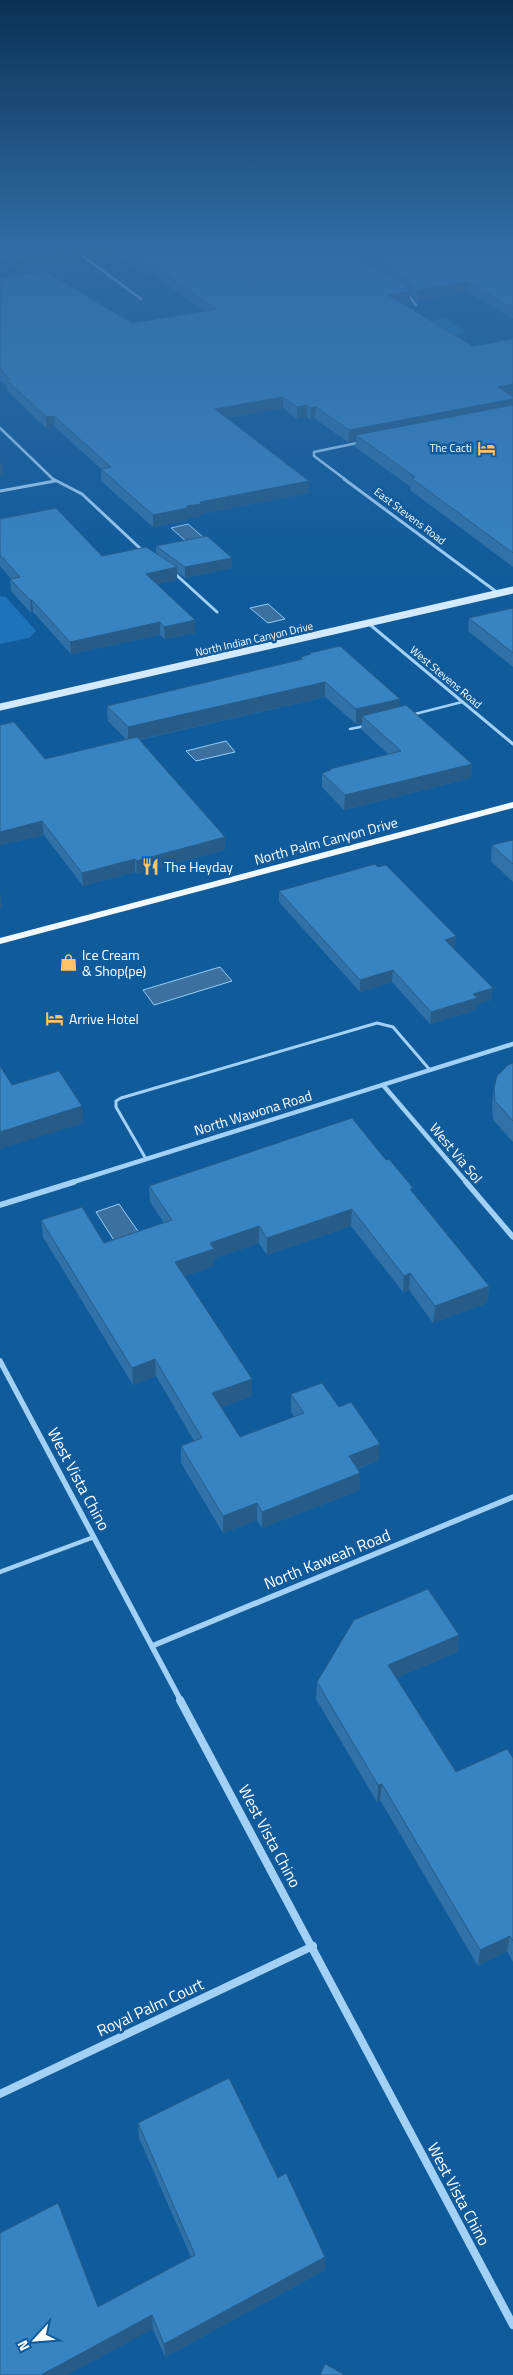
<svg xmlns="http://www.w3.org/2000/svg" width="513" height="2375" viewBox="0 0 513 2375" font-family="'Titillium Web',sans-serif">
<rect width="100%" height="100%" fill="#105b9b"/>
<g fill="#1e74b9">
<path d="M 444,318 L 467,332 L 387,345 L 365,331 Z"/>
<path d="M 0,596 L 6,597 L 36,631 L 29,638 L 0,644 Z"/>
</g>
<g fill="#3b709f" stroke="#95cdf8">
<path d="M 188,524 L 204,538 L 187,542 L 171,528 Z"/>
<path d="M 268,604 L 285,619 L 268,623 L 250,608 Z"/>
<path d="M 226,741 L 235,752 L 196,761 L 186,751 Z"/>
<path d="M 220,967 L 232,981 L 154,1005 L 143,990 Z"/>
<path d="M 119,1204 L 142,1237 L 117,1245 L 96,1212 Z"/>
</g>
<g fill="none" stroke-linecap="round" stroke-linejoin="round">
<g stroke="#a3d0f5" stroke-width="2.5">
<path d="M 411,715 L 462,702"/>
<path d="M 350,729 L 365,726"/>
</g>
<path stroke="#a3d0f5" stroke-width="3" d="M 146,1159 L 116,1107 L 116,1101 L 121,1098 L 377,1023 L 393,1027 L 430,1070"/>
<path stroke="#a3d0f5" stroke-width="4.5" d="M 0,1572 L 94,1537"/>
<g stroke="#a3d0f5" stroke-width="2.5">
<path d="M 68,245 L 141,299"/>
<path d="M 406,292 L 416,305"/>
<path d="M 0,428 L 54,480"/>
<path d="M 346,480 L 314,456 L 314,452 L 362,442"/>
</g>
<g stroke="#a3d0f5" stroke-width="3">
<path d="M 53,479 L 82,494 L 143,551"/>
<path d="M 344,479 L 498,593"/>
<path d="M 0,491 L 55,481"/>
<path d="M 172,571 L 217,612"/>
<path d="M 368,623 L 513,744"/>
</g>
<g stroke="#a3d0f5" stroke-width="4.5">
<path d="M 383,1085 L 467,1183"/>
<path d="M 70,1183 L 513,1044"/>
</g>
<g stroke="#a3d0f5" stroke-width="5.5">
<path d="M 466,1182 L 513,1237"/>
<path d="M 0,1205 L 74,1182"/>
<path d="M 0,1361 L 181,1701"/>
<path d="M 152,1646 L 513,1497"/>
</g>
<g stroke="#a3d0f5" stroke-width="8">
<path d="M 180,1700 L 513,2325"/>
<path d="M 0,2094 L 313,1946"/>
</g>
<path stroke="#d3eafe" stroke-width="7" d="M 0,707 L 513,590"/>
<path fill="#f1f8ff" fill-rule="evenodd" d="M 513,802 L 513,808 L 0,944 L 0,938 Z"/>
</g>
<g fill="#3072a8">
<path d="M 0,245 L 513,245 L 513,319 L 468,292 L 417,301 L 410,293 L 409,302 L 402,303 L 473,346 L 513,339 L 513,395 L 511,396 L 513,397 L 513,567 L 410,490 L 411,487 L 355,447 L 356,441 L 348,442 L 315,419 L 311,419 L 307,417 L 297,419 L 283,408 L 227,418 L 309,481 L 309,493 L 201,514 L 201,516 L 188,518 L 188,520 L 153,527 L 101,481 L 101,469 L 55,427 L 47,429 L 7,391 L 7,386 L 0,380 L 0,278 L 132,323 L 205,311 L 150,273 L 141,272 L 116,255 L 92,259 L 83,252 L 83,260 L 15,270 L 0,258 Z"/>
<path d="M 0,519 L 102,556 L 156,553 L 156,546 L 232,568 L 185,578 L 177,572 L 177,580 L 157,584 L 195,620 L 195,633 L 165,639 L 160,635 L 71,654 L 33,612 L 31,613 L 11,591 L 10,579 L 11,579 L 0,566 Z"/>
<path d="M 513,608 L 513,667 L 468,631 L 469,618 Z"/>
<path d="M 310,653 L 400,707 L 472,764 L 471,778 L 344,810 L 322,787 L 322,773 L 330,771 L 330,769 L 388,754 L 361,729 L 362,723 L 356,724 L 325,697 L 139,740 L 225,837 L 225,850 L 137,874 L 135,872 L 83,886 L 44,835 L 0,845 L 0,725 L 45,759 L 126,739 L 108,721 L 107,706 L 301,659 L 301,657 L 310,655 Z"/>
<path d="M 513,840 L 513,882 L 491,861 L 492,845 Z"/>
<path d="M 279,891 L 455,948 L 454,949 L 493,988 L 491,1000 L 476,1005 L 476,1010 L 430,1024 L 392,982 L 360,992 L 279,902 Z"/>
<path d="M 513,1063 L 513,1142 L 493,1120 L 492,1106 L 494,1088 Z"/>
<path d="M 149,1186 L 413,1193 L 489,1286 L 487,1303 L 433,1323 L 409,1290 L 403,1292 L 351,1226 L 267,1255 L 259,1243 L 214,1258 L 214,1266 L 184,1276 L 252,1379 L 252,1396 L 221,1407 L 240,1437 L 294,1417 L 291,1411 L 291,1394 L 339,1407 L 379,1460 L 358,1469 L 360,1473 L 360,1490 L 262,1528 L 257,1520 L 223,1533 L 181,1463 L 181,1446 L 194,1441 L 156,1376 L 133,1385 L 43,1237 L 41,1220 L 104,1243 L 164,1223 L 150,1202 Z"/>
<path d="M 459,1635 L 457,1652 L 396,1678 L 456,1772 L 513,1758 L 513,1962 L 507,1951 L 478,1966 L 380,1800 L 377,1802 L 316,1699 L 317,1682 Z"/>
<path d="M 138,2123 L 278,2178 L 325,2270 L 165,2357 L 153,2329 L 98,2307 L 191,2257 L 139,2138 Z"/>
</g>
<g fill="#275c88">
<path d="M 116,245 L 116,255 L 92,259 L 91,248 Z"/>
<path d="M 82,250 L 83,260 L 15,270 L 14,260 Z"/>
<path d="M 468,282 L 468,292 L 417,301 L 417,290 Z"/>
<path d="M 410,291 L 409,302 L 388,305 L 388,295 Z"/>
<path d="M 513,384 L 513,395 L 497,398 L 498,387 Z"/>
<path d="M 283,397 L 283,408 L 215,420 L 215,409 Z"/>
<path d="M 513,399 L 513,410 L 356,435 L 356,441 L 348,442 L 349,430 Z"/>
<path d="M 307,405 L 307,417 L 297,419 L 297,407 Z"/>
<path d="M 316,407 L 315,419 L 311,419 L 311,408 Z"/>
<path d="M 54,416 L 55,427 L 47,429 L 46,417 Z"/>
<path d="M 0,463 L 3,463 L 4,475 L 0,476 Z"/>
<path d="M 309,481 L 309,493 L 201,514 L 201,516 L 188,518 L 188,520 L 153,527 L 153,515 L 200,502 Z"/>
<path d="M 232,558 L 232,568 L 185,578 L 185,567 Z"/>
<path d="M 177,567 L 177,580 L 147,586 L 146,574 Z"/>
<path d="M 30,600 L 32,600 L 33,612 L 31,613 Z"/>
<path d="M 195,620 L 195,633 L 165,639 L 164,627 Z"/>
<path d="M 160,622 L 160,635 L 71,654 L 70,642 Z"/>
<path d="M 325,682 L 325,697 L 128,742 L 128,727 Z"/>
<path d="M 400,699 L 399,714 L 362,716 L 362,723 L 356,724 L 356,709 Z"/>
<path d="M 472,764 L 471,778 L 344,810 L 345,795 Z"/>
<path d="M 42,821 L 44,835 L 0,845 L 0,832 Z"/>
<path d="M 225,837 L 225,850 L 137,874 L 136,861 Z"/>
<path d="M 135,859 L 135,872 L 83,886 L 82,873 Z"/>
<path d="M 0,894 L 1,894 L 2,908 L 0,908 Z"/>
<path d="M 456,936 L 455,948 L 444,951 L 445,940 Z"/>
<path d="M 393,970 L 392,982 L 360,992 L 360,980 Z"/>
<path d="M 493,988 L 491,1000 L 476,1005 L 476,1010 L 430,1024 L 431,1012 L 473,994 Z"/>
<path d="M 82,1106 L 84,1123 L 0,1149 L 0,1132 Z"/>
<path d="M 352,1209 L 351,1226 L 267,1255 L 267,1238 Z"/>
<path d="M 259,1226 L 259,1243 L 214,1258 L 214,1266 L 176,1279 L 175,1262 L 210,1243 Z"/>
<path d="M 410,1273 L 409,1290 L 403,1292 L 404,1276 Z"/>
<path d="M 489,1286 L 487,1303 L 433,1323 L 435,1306 Z"/>
<path d="M 155,1359 L 156,1376 L 133,1385 L 132,1368 Z"/>
<path d="M 252,1379 L 252,1396 L 213,1410 L 212,1393 Z"/>
<path d="M 380,1444 L 379,1460 L 348,1472 L 349,1456 Z"/>
<path d="M 360,1473 L 360,1490 L 262,1528 L 262,1512 Z"/>
<path d="M 257,1503 L 257,1520 L 223,1533 L 223,1516 Z"/>
<path d="M 459,1635 L 457,1652 L 387,1682 L 388,1665 Z"/>
<path d="M 382,1784 L 380,1800 L 377,1802 L 378,1785 Z"/>
<path d="M 510,1936 L 507,1951 L 478,1966 L 480,1950 Z"/>
<path d="M 325,2257 L 325,2270 L 165,2357 L 164,2344 Z"/>
<path d="M 152,2315 L 153,2329 L 67,2375 L 41,2375 Z"/>
</g>
<g fill="#3884c3" stroke="#275c88">
<path d="M 0,245 L 75,245 L 82,250 L 14,260 L 0,248 Z"/>
<path d="M 86,245 L 336,245 L 402,282 L 410,291 L 388,295 L 473,346 L 513,339 L 513,384 L 498,387 L 513,397 L 513,399 L 349,430 L 316,407 L 311,408 L 307,405 L 297,407 L 283,397 L 215,409 L 309,481 L 200,502 L 201,504 L 187,506 L 188,508 L 153,515 L 101,469 L 111,467 L 54,416 L 46,417 L 6,379 L 10,379 L 0,369 L 0,278 L 45,271 L 132,323 L 217,309 L 149,263 L 141,262 L 116,245 L 91,248 Z"/>
<path d="M 349,245 L 513,245 L 513,308 L 468,282 L 417,290 L 406,277 Z"/>
<path d="M 513,405 L 513,553 L 411,478 L 415,477 L 356,435 Z"/>
<path d="M 56,508 L 102,556 L 146,547 L 177,567 L 146,574 L 195,620 L 164,627 L 160,622 L 70,642 L 32,600 L 30,600 L 10,579 L 20,577 L 0,555 L 0,519 Z"/>
<path d="M 207,536 L 232,558 L 185,567 L 156,546 Z"/>
<path d="M 513,608 L 513,653 L 469,618 Z"/>
<path d="M 340,646 L 400,699 L 356,709 L 325,682 L 128,727 L 107,706 L 303,659 L 301,657 L 311,654 L 310,653 Z"/>
<path d="M 406,705 L 472,764 L 345,795 L 322,773 L 331,770 L 330,769 L 401,751 L 362,716 Z"/>
<path d="M 14,722 L 45,759 L 137,737 L 225,837 L 136,861 L 135,859 L 82,873 L 42,821 L 0,832 L 0,725 Z"/>
<path d="M 513,840 L 513,864 L 492,845 Z"/>
<path d="M 375,864 L 378,867 L 386,865 L 456,936 L 445,940 L 493,988 L 473,994 L 477,998 L 431,1012 L 393,970 L 360,980 L 279,891 Z"/>
<path d="M 513,1063 L 513,1121 L 495,1101 L 494,1088 L 497,1076 L 508,1065 Z"/>
<path d="M 0,1066 L 12,1085 L 59,1071 L 82,1106 L 0,1132 Z"/>
<path d="M 352,1118 L 386,1160 L 389,1159 L 413,1188 L 410,1189 L 489,1286 L 435,1306 L 410,1273 L 404,1276 L 352,1209 L 267,1238 L 259,1226 L 210,1243 L 214,1249 L 175,1262 L 252,1379 L 212,1393 L 240,1437 L 304,1413 L 291,1394 L 322,1383 L 339,1407 L 351,1402 L 380,1444 L 349,1456 L 360,1473 L 262,1512 L 257,1503 L 223,1516 L 181,1446 L 202,1438 L 155,1359 L 132,1368 L 41,1220 L 82,1207 L 104,1243 L 172,1220 L 149,1186 Z"/>
<path d="M 428,1589 L 459,1635 L 388,1665 L 456,1772 L 507,1749 L 513,1758 L 513,1941 L 510,1936 L 480,1950 L 382,1784 L 378,1785 L 317,1682 L 354,1620 Z"/>
<path d="M 229,2078 L 278,2178 L 286,2173 L 325,2257 L 164,2344 L 152,2315 L 41,2375 L 0,2375 L 0,2233 L 58,2203 L 98,2307 L 195,2255 L 138,2123 Z"/>
<path d="M 325,2364 L 345,2375 L 320,2375 Z"/>
</g>
<linearGradient id="sky" x2="0" y2="1"><stop stop-color="#093255"/><stop offset="0.42" stop-color="#316ca4"/><stop offset="1" stop-color="#316ca4" stop-opacity="0"/></linearGradient>
<rect width="513" height="577" fill="url(#sky)"/>
<defs>
<symbol id="hotel-bare" viewBox="-9 -9 18 18"><path d="M-6-4.5h1.5V1H6V5H4.5V3h-9V5H-6ZM-4 0a1.8 1.8 0 1 1 3.6 0ZM.5 0V-2.5h3Q6-2.5 6 0Z" fill="#ffc467" stroke="#105b9b" stroke-width="2.5" paint-order="stroke"/></symbol>
<symbol id="restaurant-bare" viewBox="-9 -9 18 18"><path d="M-5-6h1v4h1v-4h1v4h1v-4h1v5L-1.5 .5V6h-2V.5L-5-1ZM5-6V6H3V1.5H1.5Q1.5-4 5-6Z" fill="#ffc467" stroke="#105b9b" stroke-width="2.5" paint-order="stroke"/></symbol>
<symbol id="shop-bare" viewBox="-9 -9 18 18"><path d="M-5-2.5h2.3a2.7 3.5 0 0 1 5.4 0H5L5.5 6h-11ZM-1.5-2.5h3a1.5 2.3 0 0 0-3 0Z" fill="#ffc467" stroke="#105b9b" stroke-width="2.5" paint-order="stroke"/></symbol>
</defs>
<g fill-rule="evenodd">
<use href="#hotel-bare" x="474" y="436" width="25" height="25"/>
<use href="#restaurant-bare" x="138" y="854" width="25" height="25"/>
<use href="#shop-bare" x="56" y="950" width="25" height="25"/>
<use href="#hotel-bare" x="42" y="1006" width="25" height="25"/>
</g>
<g text-anchor="middle" stroke-width="5" stroke-linejoin="round" paint-order="stroke">
<g font-size="11" fill="#fff" stroke="#105b9b" text-anchor="end">
<text x="472" y="452">The Cacti</text>
</g>
<g font-size="11" fill="#fff" stroke="#105b9b">
<text transform="translate(410 516) rotate(37)" y="4">East Stevens Road</text>
<text transform="translate(254 639) rotate(-13)" y="4">North Indian Canyon Drive</text>
<text transform="translate(446 677) rotate(40)" y="4">West Stevens Road</text>
</g>
<g font-size="14" fill="#fff" stroke="#105b9b">
<text transform="translate(326 841) rotate(-15)" y="5">North Palm Canyon Drive</text>
<text transform="translate(253 1113) rotate(-17)" y="5">North Wawona Road</text>
<text transform="translate(456 1153) rotate(50)" y="5">West Via Sol</text>
</g>
<g font-size="14" fill="#fff" stroke="#105b9b" text-anchor="start">
<text x="164" y="872">The Heyday</text>
<text x="82" y="960">Ice Cream<tspan x="82" dy="16">&amp; Shop(pe)</tspan></text>
<text x="69" y="1024">Arrive Hotel</text>
</g>
<g font-size="16" fill="#fff" stroke="#105b9b">
<text transform="translate(79 1479) rotate(62)" y="6">West Vista Chino</text>
<text transform="translate(327 1559) rotate(-22)" y="6">North Kaweah Road</text>
<text transform="translate(270 1836) rotate(62)" y="6">West Vista Chino</text>
<text transform="translate(150 2007) rotate(-25)" y="6">Royal Palm Court</text>
<text transform="translate(459 2194) rotate(62)" y="6">West Vista Chino</text>
</g>
</g>
<g transform="translate(35 2340) rotate(244)" stroke="#105b9b" stroke-width="4" paint-order="stroke">
<path d="M0-4L9 19L0 12L-9 19Z" fill="#ffffff"/>
<text y="-8" font-size="14" font-weight="bold" text-anchor="middle" fill="#ffffff">N</text>
</g>
</svg>
